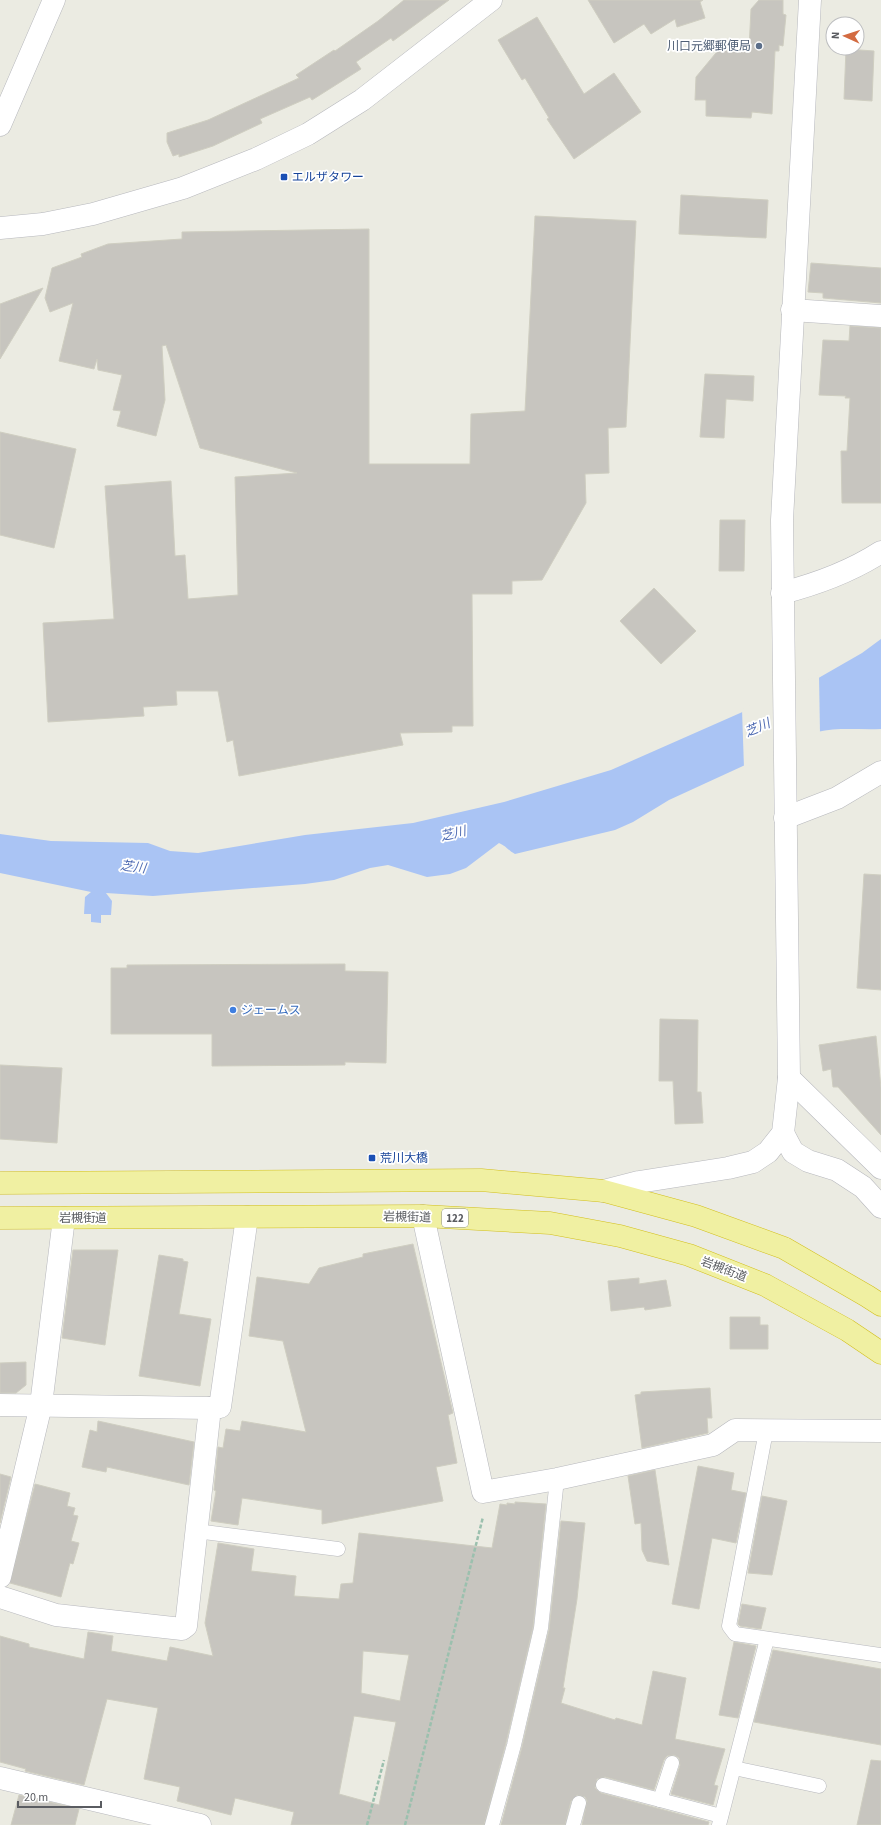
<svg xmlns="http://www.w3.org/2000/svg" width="881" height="1825" viewBox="0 0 881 1825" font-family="'Source Sans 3','Noto Sans JP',sans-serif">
<rect width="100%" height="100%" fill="#ebebe2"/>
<path fill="#aac4f4" d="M 881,639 L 881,729 C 859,730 838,727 817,732 L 669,800 L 633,822 L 615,830 L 515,854 C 509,851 506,846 499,843 L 466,868 L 450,874 L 427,877 L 388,865 L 370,868 L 334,880 L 305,884 L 153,896 L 106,893 L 112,901 L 111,915 L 101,915 L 101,923 L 91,922 L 91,914 L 84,914 L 85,897 L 91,892 L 0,873 L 0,834 L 51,841 L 148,843 L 170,851 L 198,853 L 305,835 L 413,823 L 504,802 L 611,770 L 815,680 L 862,653 Z"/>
<path fill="#ebebe2" d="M 819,675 L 820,734 L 744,768 L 742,709 Z"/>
<g fill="#c7c5bf" stroke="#cfcec1" fill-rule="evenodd">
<path d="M 404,0 L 449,0 L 393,41 L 391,38 L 356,62 L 361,69 L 312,100 L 310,97 L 260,119 L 262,123 L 213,146 L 179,157 L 179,154 L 173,156 L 167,142 L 167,133 L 208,120 L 299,78 L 296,75 L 334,50 L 335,51 L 378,21 Z"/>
<path d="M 588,0 L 703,0 L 700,2 L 705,18 L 677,27 L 675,19 L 651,34 L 644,24 L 614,43 Z"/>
<path d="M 759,0 L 783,0 L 783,14 L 786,15 L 783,46 L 779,45 L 779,51 L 775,51 L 772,114 L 752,112 L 751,118 L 706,116 L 706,100 L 695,100 L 696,77 L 720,48 L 749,49 L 751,9 Z"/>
<path d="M 537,17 L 584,94 L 614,73 L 641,112 L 574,159 L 547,119 L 549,118 L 525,78 L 522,80 L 498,40 Z"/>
<path d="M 846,49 L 874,51 L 872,101 L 844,99 Z"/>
<path d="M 681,195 L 768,200 L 766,238 L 679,234 Z"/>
<path d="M 535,216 L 636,221 L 626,427 L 608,428 L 609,473 L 585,474 L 586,503 L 542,580 L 512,581 L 512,594 L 472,594 L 473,726 L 452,726 L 452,732 L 400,733 L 403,745 L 239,776 L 233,740 L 227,742 L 218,691 L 176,691 L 177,705 L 143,707 L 144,716 L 48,722 L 43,623 L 114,619 L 105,486 L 171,481 L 175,556 L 185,555 L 188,599 L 238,595 L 235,477 L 297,473 L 200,448 L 166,345 L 162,346 L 165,400 L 156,436 L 117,426 L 121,411 L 113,410 L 122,375 L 98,370 L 97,359 L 94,369 L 59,361 L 73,303 L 50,312 L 45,298 L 52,268 L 82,257 L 81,254 L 108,244 L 182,239 L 182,232 L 369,229 L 369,464 L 470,464 L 471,414 L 525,411 Z"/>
<path d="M 811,263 L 881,268 L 881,303 L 823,298 L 823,293 L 808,292 Z"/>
<path d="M 43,288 L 0,359 L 0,304 Z"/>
<path d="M 850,326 L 881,328 L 881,503 L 842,503 L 841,451 L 847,451 L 850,398 L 845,398 L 846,396 L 819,395 L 823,340 L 849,341 Z"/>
<path d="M 705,374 L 754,376 L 753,401 L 726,399 L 724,438 L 700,437 Z"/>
<path d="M 0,432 L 76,449 L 54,548 L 0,535 Z"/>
<path d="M 720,520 L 745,520 L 744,571 L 719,571 Z"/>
<path d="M 654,588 L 696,631 L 661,664 L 620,621 Z"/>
<path d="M 864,874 L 881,875 L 881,990 L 857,988 Z"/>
<path d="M 345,964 L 345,971 L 388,972 L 386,1063 L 345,1062 L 345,1065 L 212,1066 L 212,1034 L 111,1034 L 111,968 L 127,968 L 127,965 Z"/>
<path d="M 660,1019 L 698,1020 L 697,1092 L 701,1092 L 703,1123 L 675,1124 L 673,1081 L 659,1081 Z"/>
<path d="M 876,1036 L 881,1088 L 881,1135 L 838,1087 L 833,1087 L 831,1069 L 823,1071 L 819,1045 Z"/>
<path d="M 0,1065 L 62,1068 L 57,1143 L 0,1139 Z"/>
<path d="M 413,1244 L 453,1413 L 448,1415 L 457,1463 L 436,1467 L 443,1501 L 322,1524 L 322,1510 L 242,1498 L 238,1525 L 211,1521 L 216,1491 L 214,1490 L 218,1447 L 223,1448 L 226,1429 L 240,1431 L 242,1421 L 306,1432 L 283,1341 L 249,1336 L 257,1277 L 309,1284 L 319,1268 L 363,1257 L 363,1254 Z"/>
<path d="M 73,1250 L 118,1250 L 105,1345 L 62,1338 Z"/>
<path d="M 159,1255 L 183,1259 L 183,1261 L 188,1262 L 179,1314 L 211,1319 L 200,1386 L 139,1376 Z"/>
<path d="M 639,1278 L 639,1284 L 666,1280 L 671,1306 L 645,1310 L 644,1307 L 611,1311 L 608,1281 Z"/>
<path d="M 730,1317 L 760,1317 L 760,1325 L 768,1325 L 768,1349 L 730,1349 Z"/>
<path d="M 26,1362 L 26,1385 L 16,1393 L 0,1393 L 0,1363 Z"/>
<path d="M 710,1388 L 712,1418 L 707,1418 L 708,1433 L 642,1448 L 635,1395 L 641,1394 L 641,1392 Z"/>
<path d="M 98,1421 L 194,1442 L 189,1485 L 107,1467 L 106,1472 L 82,1467 L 90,1430 L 97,1432 Z"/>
<path d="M 698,1466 L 734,1473 L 731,1490 L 746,1493 L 736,1543 L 712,1538 L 699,1609 L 672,1604 Z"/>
<path d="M 655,1470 L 669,1565 L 647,1561 L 642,1550 L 641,1523 L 635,1524 L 628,1476 Z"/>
<path d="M 0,1474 L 11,1477 L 0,1523 Z"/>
<path d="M 35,1484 L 70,1493 L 67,1506 L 75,1508 L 73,1515 L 78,1516 L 71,1541 L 79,1543 L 73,1564 L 70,1563 L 61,1597 L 10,1583 Z"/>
<path d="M 762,1496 L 787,1501 L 772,1575 L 748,1573 Z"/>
<path d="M 515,1502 L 546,1504 L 533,1627 L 506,1743 L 484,1825 L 291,1825 L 294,1812 L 235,1798 L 231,1815 L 177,1801 L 180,1787 L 144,1779 L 158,1708 L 107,1699 L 84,1785 L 25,1771 L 26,1769 L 0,1762 L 0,1636 L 29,1644 L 29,1647 L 84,1659 L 88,1632 L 113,1636 L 111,1651 L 167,1661 L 170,1647 L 213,1656 L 205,1623 L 218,1543 L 254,1549 L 251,1571 L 296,1576 L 294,1596 L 339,1599 L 341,1584 L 353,1583 L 359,1533 L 492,1548 L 500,1504 L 507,1505 L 507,1503 L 515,1504 ZM 363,1651 L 409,1655 L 400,1701 L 361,1693 ZM 354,1716 L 396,1722 L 379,1805 L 339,1794 Z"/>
<path d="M 561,1521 L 585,1523 L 577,1599 L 563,1688 L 565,1688 L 561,1703 L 615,1720 L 616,1718 L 642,1725 L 653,1671 L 686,1678 L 675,1739 L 725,1749 L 714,1785 L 718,1786 L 713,1805 L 671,1794 L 680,1765 L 679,1758 L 674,1755 L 667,1756 L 664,1760 L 654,1790 L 605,1777 L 597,1779 L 595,1788 L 601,1793 L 709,1822 L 708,1825 L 582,1825 L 587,1801 L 585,1797 L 577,1795 L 571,1801 L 565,1825 L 501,1825 L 522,1747 L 549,1630 Z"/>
<path d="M 742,1604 L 766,1608 L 761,1629 L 740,1626 L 738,1624 Z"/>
<path d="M 734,1642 L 756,1646 L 738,1718 L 719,1715 Z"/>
<path d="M 773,1650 L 881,1669 L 881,1745 L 754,1722 Z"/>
<path d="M 871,1760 L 881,1761 L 881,1825 L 857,1825 Z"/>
<path d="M 19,1795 L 79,1809 L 75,1825 L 11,1825 Z"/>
</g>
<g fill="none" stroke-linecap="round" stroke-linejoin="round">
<defs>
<g id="service">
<path d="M 766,1431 L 729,1626 L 735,1634 L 881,1655"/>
<path d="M 196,1531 L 338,1549"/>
<path d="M 734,1768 L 819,1786"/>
<path d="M 603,1785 L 721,1816"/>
<path d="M 660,1800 L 672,1763"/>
<path d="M 492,1825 L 514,1745 L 541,1628 L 557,1479"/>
<path d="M 573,1825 L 579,1803"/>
<path d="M 719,1825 L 767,1639"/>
</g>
<g id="minor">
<path d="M 792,310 L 881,316"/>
<path d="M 785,818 L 837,798 L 881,772"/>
<path d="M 423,1216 L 483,1492 L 557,1479 L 713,1445 L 735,1430 L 881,1431"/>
<path d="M 0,1405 L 210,1408"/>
<path d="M 0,1577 L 41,1405 L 64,1218"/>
<path d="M 0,1597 L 56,1615 L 182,1629 L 186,1626 L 210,1408 L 220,1407 L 247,1217"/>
<path d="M 0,1778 L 200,1825"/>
</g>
<g id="tertiary">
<path d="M 0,125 L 54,0"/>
<path d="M 0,228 L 43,224 L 93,214 L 183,188 L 256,159 L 308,134 L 362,100 L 491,0"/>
<path d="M 782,593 C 817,584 850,572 881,552"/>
<path d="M 789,1078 L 881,1168"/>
<path d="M 783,1133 L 793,1152 L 808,1161 L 837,1170 L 863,1187 L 881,1207"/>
<path d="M 604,1191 L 639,1182 L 728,1168 L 753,1162 L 768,1152 L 783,1133 L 789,1078 L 782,520 L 810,0"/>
</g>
<g id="trunk">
<path d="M 0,1183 L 481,1180 L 604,1191 L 696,1216 L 784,1248 L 867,1296 L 881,1305"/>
<path d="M 0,1218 L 423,1216 L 550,1223 L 620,1236 L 689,1255 L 765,1285 L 847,1330 L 881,1353"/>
</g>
</defs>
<use href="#service" stroke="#b7b8bd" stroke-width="15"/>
<use href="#minor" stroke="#b7b8bd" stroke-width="23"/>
<use href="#tertiary" stroke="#b7b8bd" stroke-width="23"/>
<use href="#trunk" stroke="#d2bf1c" stroke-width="23"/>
<g stroke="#9bc0ae" stroke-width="2.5" stroke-dasharray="4 2" stroke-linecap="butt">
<path d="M 367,1825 L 384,1760"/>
<path d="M 405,1825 L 483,1517"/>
</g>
<use href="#service" stroke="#fff" stroke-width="14"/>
<use href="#minor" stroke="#fff" stroke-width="22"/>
<use href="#tertiary" stroke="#fff" stroke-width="22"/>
<use href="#trunk" stroke="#f0f0a2" stroke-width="22"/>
</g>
<circle fill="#5c6f8a" stroke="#fff" stroke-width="1.5" cx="759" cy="46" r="4"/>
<g fill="#1a4fb4" stroke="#fff" stroke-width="1.5">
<rect x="280" y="173" width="8" height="8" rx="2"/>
<rect x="368" y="1154" width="8" height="8" rx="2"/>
</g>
<circle fill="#3f7fe0" stroke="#fff" stroke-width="1.5" cx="233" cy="1010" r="4"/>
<g text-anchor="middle" stroke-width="3.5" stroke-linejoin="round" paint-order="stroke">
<rect fill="#fff" stroke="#8c8d90" stroke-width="1" x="442" y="1209" width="26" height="18" rx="3"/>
<g font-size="11" font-weight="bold" fill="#5a5c61">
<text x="455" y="1222">122</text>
</g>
<g font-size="12" fill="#4e5e75" stroke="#fff" text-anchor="end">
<text x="751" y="50">川口元郷郵便局</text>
</g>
<g font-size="12" fill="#164399" stroke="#fff" text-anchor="start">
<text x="292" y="181">エルザタワー</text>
<text x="380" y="1162">荒川大橋</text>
</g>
<g font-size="12" fill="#366cbe" stroke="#fff" text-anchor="start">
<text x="241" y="1014">ジェームス</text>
</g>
<g font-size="12" fill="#5a5c61" stroke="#fff">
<text transform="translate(407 1217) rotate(1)" y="4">岩槻街道</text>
<text x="83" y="1222">岩槻街道</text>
<text transform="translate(724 1269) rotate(21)" y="4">岩槻街道</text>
</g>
<g font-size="13" font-style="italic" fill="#506cb3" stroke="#fff">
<text transform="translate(757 727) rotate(-23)" y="5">芝川</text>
<text transform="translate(453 833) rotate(-13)" y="5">芝川</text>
<text transform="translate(133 866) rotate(7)" y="5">芝川</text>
</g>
</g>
<g transform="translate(845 36) rotate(273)"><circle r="19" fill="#ffffff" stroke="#bdbec0"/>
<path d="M0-3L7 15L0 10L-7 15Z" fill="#d36b41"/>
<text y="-6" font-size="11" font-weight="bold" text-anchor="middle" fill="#5a5c61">N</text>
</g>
<path d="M18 1801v6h83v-6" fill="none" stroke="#5a5c61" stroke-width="2"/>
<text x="24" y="1801" font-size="12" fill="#5a5c61" stroke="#ffffff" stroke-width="3" paint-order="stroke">20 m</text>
</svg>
